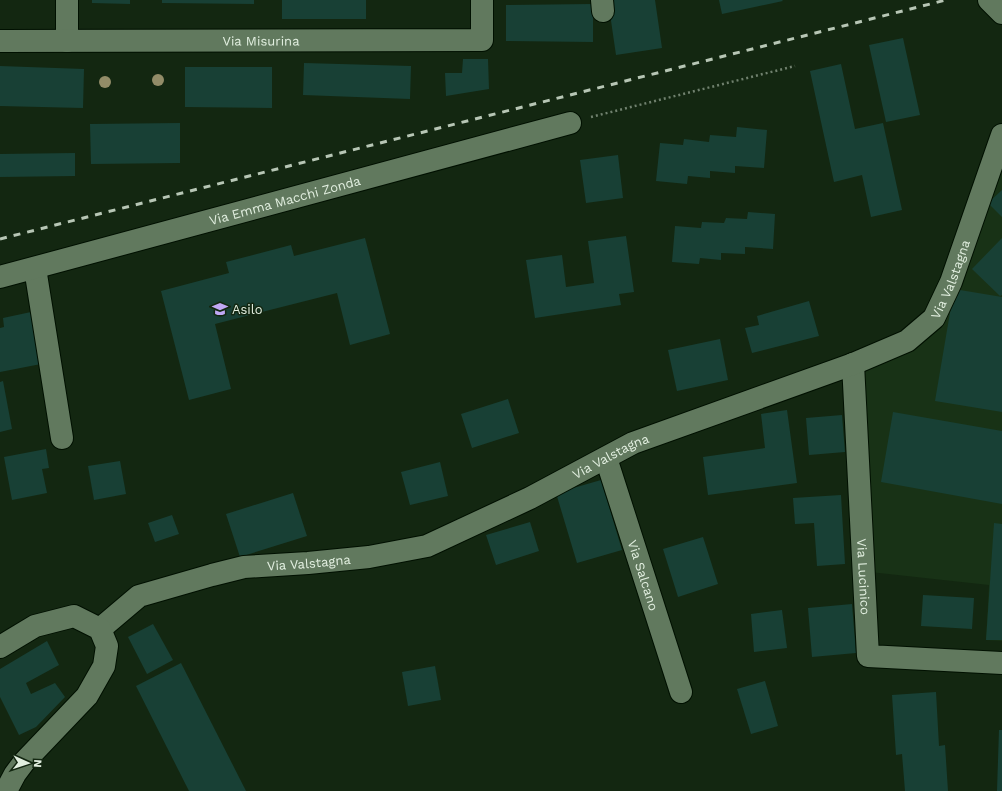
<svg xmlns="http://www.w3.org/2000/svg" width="1002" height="791" viewBox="0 0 1002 791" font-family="'Work Sans',sans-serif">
<rect width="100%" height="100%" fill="#132711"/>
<path fill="#183216" d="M 1002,148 L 1002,641 L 986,640 L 989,585 L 870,572 L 860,364 L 931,329 Z"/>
<g fill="#184035">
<path d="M 92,0 L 130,0 L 130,4 L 92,3 Z"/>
<path d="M 162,0 L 254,0 L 254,4 L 162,3 Z"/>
<rect x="282" y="0" width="84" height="19"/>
<path d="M 608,0 L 655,0 L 662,48 L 616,55 Z"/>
<path d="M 719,0 L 782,0 L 783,1 L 722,14 Z"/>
<path d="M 593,4 L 593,42 L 506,41 L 506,5 Z"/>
<path d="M 903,38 L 920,115 L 886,122 L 869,45 Z"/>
<path d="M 463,59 L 488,59 L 489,89 L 446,96 L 445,73 L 462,73 Z"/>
<path d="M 304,63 L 411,66 L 410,99 L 303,95 Z"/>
<path d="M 841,64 L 855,129 L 883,123 L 902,210 L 871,217 L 862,175 L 834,182 L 810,71 Z"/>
<path d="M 0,66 L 84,69 L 83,108 L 0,106 Z"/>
<path d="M 185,67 L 272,67 L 272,108 L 185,107 Z"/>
<path d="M 180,123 L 180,163 L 91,164 L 90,124 Z"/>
<path d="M 737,127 L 767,130 L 764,168 L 735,166 L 735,173 L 710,171 L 710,178 L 688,176 L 687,184 L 656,181 L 660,143 L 683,145 L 684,139 L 709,142 L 710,135 L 736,137 Z"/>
<path d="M 75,153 L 75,176 L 0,177 L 0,154 Z"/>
<path d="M 618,155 L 623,198 L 586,203 L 580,160 Z"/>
<path d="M 1002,190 L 1002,217 L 988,203 Z"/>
<path d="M 748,212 L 775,214 L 773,249 L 745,247 L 745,254 L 721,253 L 721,260 L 700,258 L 699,264 L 672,262 L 675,226 L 701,228 L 702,222 L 724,223 L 726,218 L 747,219 Z"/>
<path d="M 626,236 L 634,292 L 619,294 L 621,305 L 535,318 L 526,260 L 562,255 L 566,287 L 594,283 L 588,241 Z"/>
<path d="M 365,238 L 390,334 L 350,345 L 337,293 L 215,324 L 231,389 L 189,400 L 161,291 L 229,273 L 226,262 L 291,245 L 294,256 Z"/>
<path d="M 1002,238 L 1002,295 L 1000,296 L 972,269 Z"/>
<path d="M 954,289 L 1002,297 L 1002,412 L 935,401 Z"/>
<path d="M 809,301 L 819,336 L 752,353 L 745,328 L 759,325 L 757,316 Z"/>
<path d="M 31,312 L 41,364 L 0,372 L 0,328 L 4,327 L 3,318 Z"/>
<path d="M 720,339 L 728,380 L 677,391 L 668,350 Z"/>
<path d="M 3,381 L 12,429 L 0,432 L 0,382 Z"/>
<path d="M 508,399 L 519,433 L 472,448 L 461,414 Z"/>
<path d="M 787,410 L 797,483 L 708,495 L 703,457 L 765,448 L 761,414 Z"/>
<path d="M 893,412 L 1002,431 L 1002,504 L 881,482 Z"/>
<path d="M 842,415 L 845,452 L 809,455 L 806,418 Z"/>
<path d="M 46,449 L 49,468 L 42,469 L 47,493 L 12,500 L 4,457 Z"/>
<path d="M 120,461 L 126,494 L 94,500 L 88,466 Z"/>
<path d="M 440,462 L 448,496 L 410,505 L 401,472 Z"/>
<path d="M 601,480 L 622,550 L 577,563 L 556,493 Z"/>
<path d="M 293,493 L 307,536 L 240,557 L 226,514 Z"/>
<path d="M 841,495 L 845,564 L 817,566 L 814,523 L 795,524 L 793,498 Z"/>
<path d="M 172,515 L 179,534 L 155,542 L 148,523 Z"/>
<path d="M 530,522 L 539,551 L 496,565 L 486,535 Z"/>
<path d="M 994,523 L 1002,524 L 1002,640 L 986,640 Z"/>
<path d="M 703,537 L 718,584 L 678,597 L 663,549 Z"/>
<path d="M 923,595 L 974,598 L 972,629 L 921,626 Z"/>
<path d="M 852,604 L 856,653 L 812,657 L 808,608 Z"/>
<path d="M 782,610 L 787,648 L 754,652 L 751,614 Z"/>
<path d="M 153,624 L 173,660 L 147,674 L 128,637 Z"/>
<path d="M 47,641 L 59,665 L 26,683 L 31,694 L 55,683 L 65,697 L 36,727 L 19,735 L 0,697 L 0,669 Z"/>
<path d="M 181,663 L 246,791 L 189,791 L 136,686 Z"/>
<path d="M 435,666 L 441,700 L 408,706 L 402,672 Z"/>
<path d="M 765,681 L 778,726 L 751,734 L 737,689 Z"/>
<path d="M 936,692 L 939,746 L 945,745 L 948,791 L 905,791 L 902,754 L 896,755 L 892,695 Z"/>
<path d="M 999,730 L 1002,730 L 1002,791 L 997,791 Z"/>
</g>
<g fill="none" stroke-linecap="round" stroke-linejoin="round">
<defs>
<g id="minor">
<path d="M 67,0 L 67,41"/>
<path d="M 602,0 L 603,11"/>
<path d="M 989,0 L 1002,13"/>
<path id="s1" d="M 0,41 L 482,40 L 482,0"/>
<path d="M 35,268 L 62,438"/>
<path id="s2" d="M 0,277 L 570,123"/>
<path id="s3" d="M 853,364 L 868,656 L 1002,663"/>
<path id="s4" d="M 606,458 L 681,692"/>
<path id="s5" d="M 100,629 L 139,596 L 212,575 L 244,567 L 308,563 L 369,557 L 427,546 L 530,498 L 633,443 L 853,364 L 907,341 L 934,318 L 951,282 L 1002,135"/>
<path d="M 0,647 L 35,626 L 74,616 L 100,629 L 107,646 L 104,666 L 87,696 L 24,762 L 15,774 L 6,791"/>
</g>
</defs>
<use href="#minor" stroke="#001000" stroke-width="24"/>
<path stroke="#70816e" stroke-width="2.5" stroke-dasharray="2 3" stroke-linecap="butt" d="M 591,117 L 795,66"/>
<use href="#minor" stroke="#61795e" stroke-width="22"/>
<path stroke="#b7c6b5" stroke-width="3" stroke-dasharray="7 7" stroke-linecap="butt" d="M 0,239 L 946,0"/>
</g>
<g fill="#928c68">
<circle cx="158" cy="80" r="6"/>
<circle cx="105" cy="82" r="6"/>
</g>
<defs>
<symbol id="school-bare" viewBox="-9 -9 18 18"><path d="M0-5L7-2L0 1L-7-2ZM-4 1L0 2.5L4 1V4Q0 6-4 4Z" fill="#c0a8f4" stroke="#132711" stroke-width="2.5" paint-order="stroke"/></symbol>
</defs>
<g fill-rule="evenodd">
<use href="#school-bare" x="209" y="298" width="22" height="22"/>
</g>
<g text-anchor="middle" stroke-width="3" stroke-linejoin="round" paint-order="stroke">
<g font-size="13" fill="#e2efe0" stroke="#132711">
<text dy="5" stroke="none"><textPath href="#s1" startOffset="261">Via Misurina</textPath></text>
<text dy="5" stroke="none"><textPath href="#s2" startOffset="295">Via Emma Macchi Zonda</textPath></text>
<text dy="5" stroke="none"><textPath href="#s5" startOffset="945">Via Valstagna</textPath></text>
<text dy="5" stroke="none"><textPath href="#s5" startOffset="549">Via Valstagna</textPath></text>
<text dy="5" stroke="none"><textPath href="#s5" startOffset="225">Via Valstagna</textPath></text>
<text dy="5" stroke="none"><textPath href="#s4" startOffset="123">Via Salcano</textPath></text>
<text dy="5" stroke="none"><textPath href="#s3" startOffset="213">Via Lucinico</textPath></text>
</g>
<g font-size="13" fill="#e2efe0" stroke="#132711" text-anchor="start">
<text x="232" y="314">Asilo</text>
</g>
</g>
<g transform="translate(28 763) rotate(93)" stroke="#132711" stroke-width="3" paint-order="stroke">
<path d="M0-3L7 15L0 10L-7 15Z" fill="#e2efe0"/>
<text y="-6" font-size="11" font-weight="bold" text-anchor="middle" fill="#e2efe0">N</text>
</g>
</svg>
